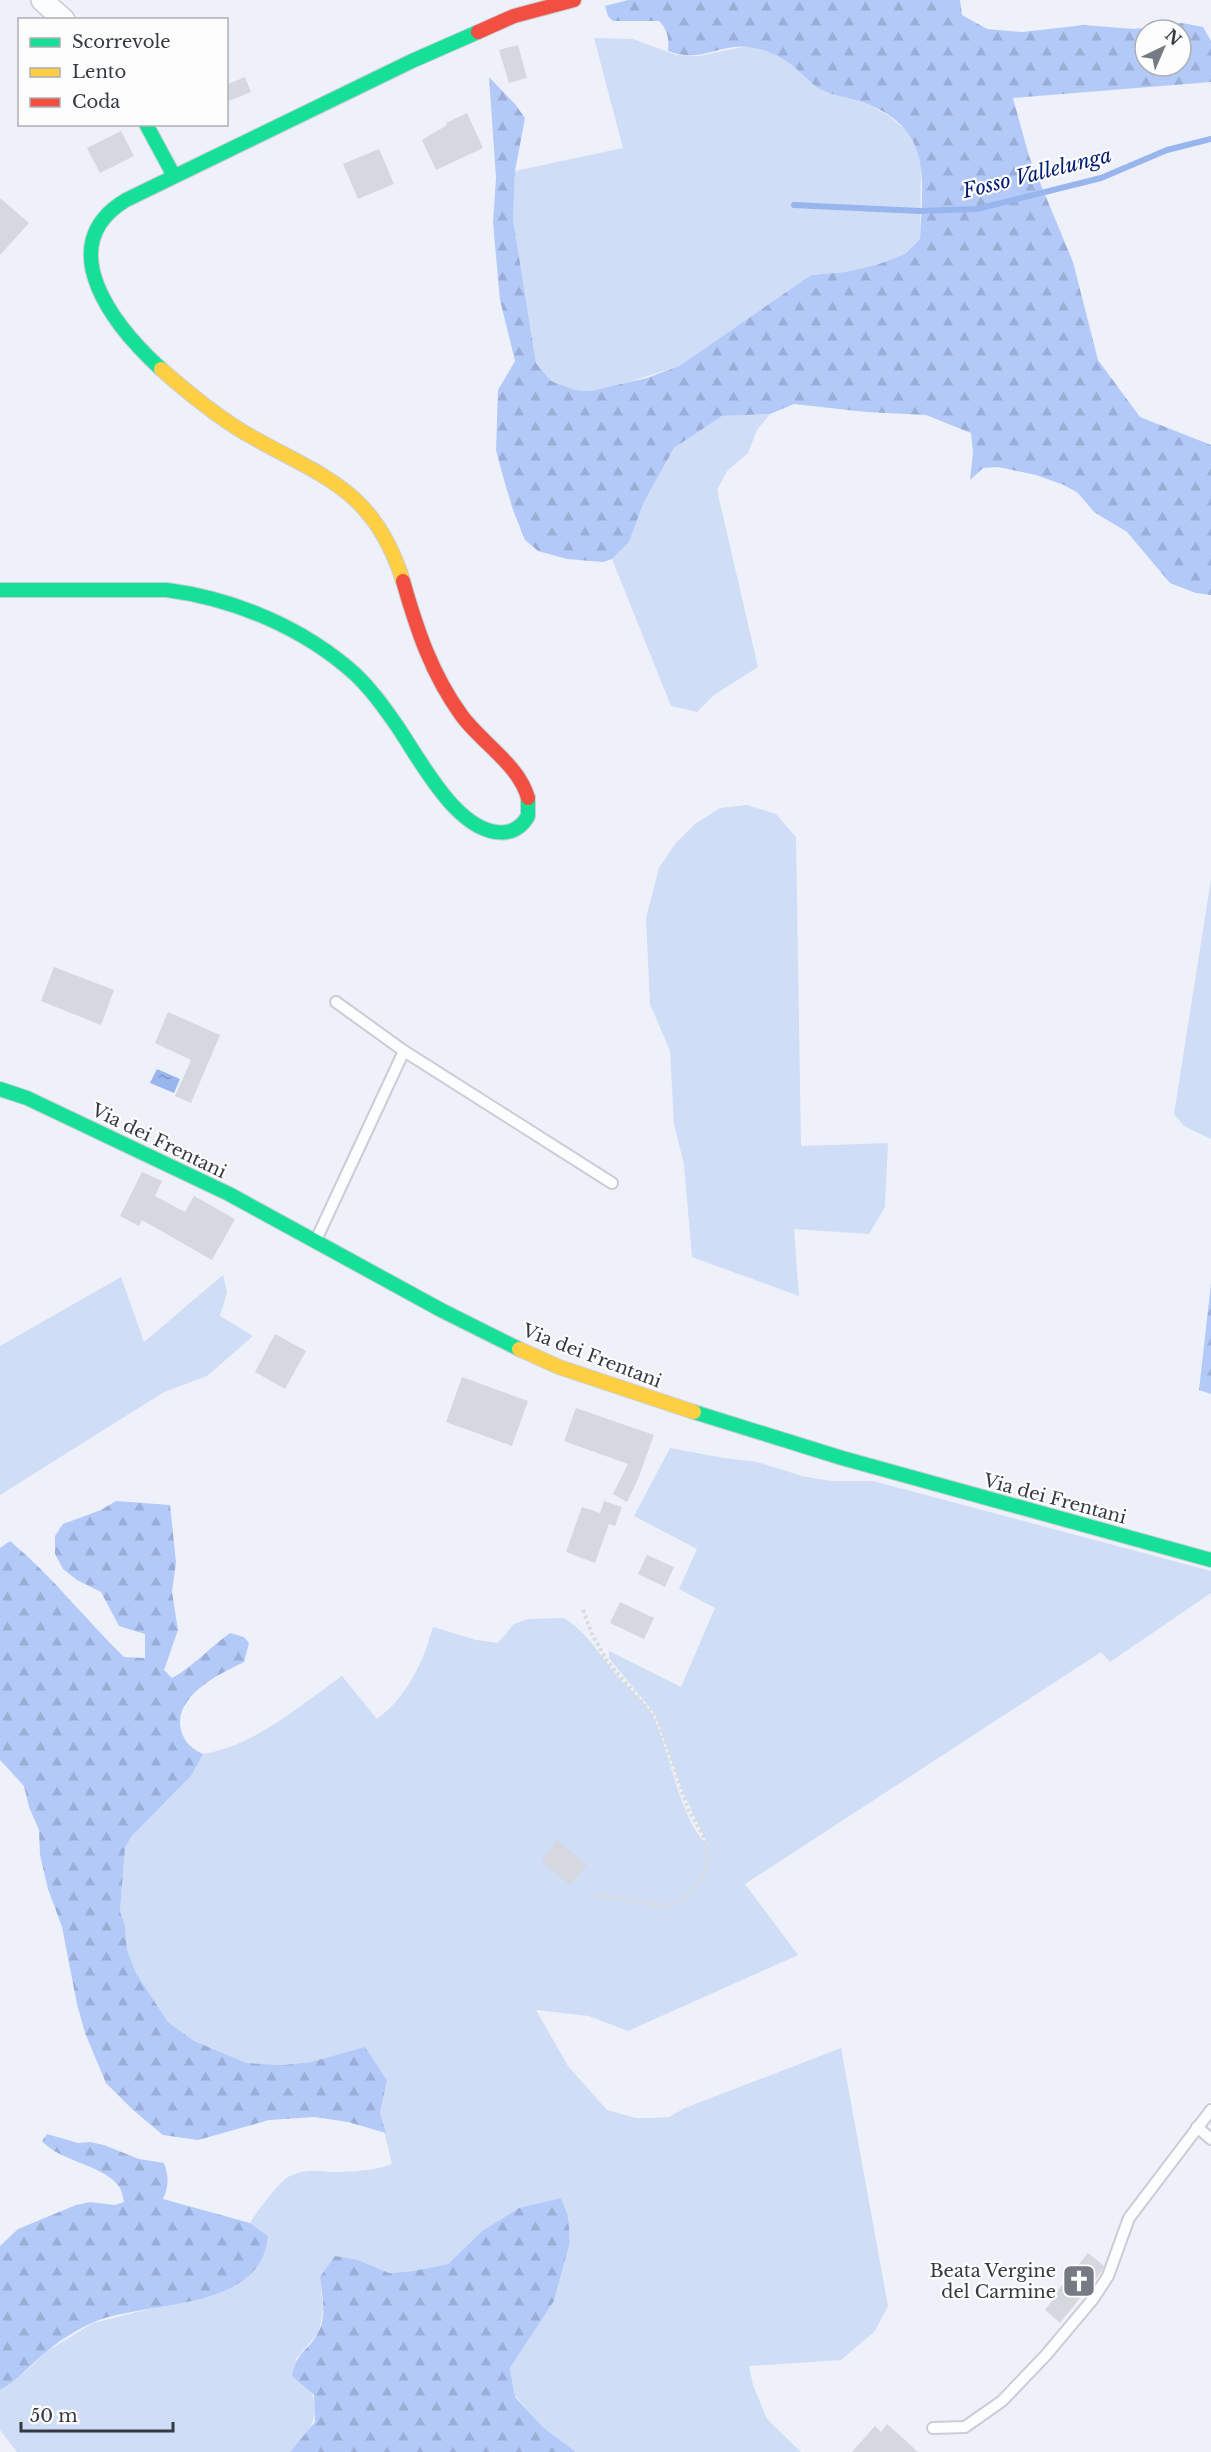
<svg xmlns="http://www.w3.org/2000/svg" width="1211" height="2452" viewBox="0 0 1211 2452" font-family="'Libre Baskerville',serif">
<defs>
<pattern id="forest-firs" width="22" height="20" patternUnits="userSpaceOnUse" patternTransform="scale(1.5)"><rect width="22" height="20" fill="#b3caf9"/><path d="M5 1l3.5 6h-7zM16 11l3.5 6h-7z" fill="#9baed7"/></pattern>
<pattern id="water-ripples" width="26" height="14" patternUnits="userSpaceOnUse" patternTransform="scale(1.5)"><rect width="26" height="14" fill="#99b5ee"/><path d="M2 4q2-2 4 0t4 0M15 11q2-2 4 0t4 0" fill="none" stroke="#7e94c2"/></pattern>
</defs>
<rect width="100%" height="100%" fill="#eef1f9"/>
<g fill="#d0ddf7">
<path d="M 594,38 L 633,39 L 676,55 L 699,56 L 747,46 L 779,54 L 798,70 L 843,97 L 870,105 L 889,116 L 913,136 L 921,163 L 920,239 L 905,254 L 879,264 L 845,272 L 811,275 L 679,366 L 619,385 L 591,391 L 575,390 L 551,381 L 536,363 L 513,219 L 515,171 L 623,148 Z"/>
<path d="M 770,414 L 757,430 L 748,453 L 727,471 L 717,490 L 758,667 L 714,695 L 697,712 L 671,706 L 612,559 L 629,542 L 644,502 L 674,448 L 722,416 Z"/>
<path d="M 747,805 L 776,814 L 796,837 L 801,1146 L 888,1143 L 885,1207 L 869,1234 L 794,1229 L 799,1296 L 692,1257 L 684,1165 L 674,1124 L 670,1051 L 650,1004 L 646,918 L 659,868 L 675,844 L 695,824 L 720,808 Z"/>
<path d="M 1211,879 L 1211,1139 L 1184,1126 L 1174,1114 Z"/>
<path d="M 223,1275 L 227,1292 L 220,1316 L 253,1336 L 207,1376 L 164,1392 L 0,1495 L 0,1346 L 121,1277 L 144,1342 Z"/>
<path d="M 670,1448 L 724,1458 L 757,1462 L 802,1476 L 831,1481 L 873,1481 L 1211,1571 L 1211,1593 L 1110,1662 L 1101,1652 L 745,1884 L 798,1955 L 628,2031 L 589,2016 L 536,2010 L 568,2066 L 607,2110 L 636,2118 L 653,2118 L 669,2117 L 685,2108 L 841,2048 L 888,2306 L 875,2331 L 841,2360 L 749,2366 L 753,2385 L 767,2419 L 801,2452 L 576,2452 L 544,2428 L 515,2396 L 510,2368 L 554,2301 L 570,2242 L 568,2216 L 519,2208 L 482,2231 L 448,2264 L 413,2271 L 389,2273 L 358,2260 L 320,2277 L 323,2309 L 319,2332 L 296,2359 C 316,2398 328,2417 290,2452 L 17,2452 L 0,2430 L 0,2390 L 25,2372 L 46,2352 L 93,2323 L 162,2306 L 267,2244 L 268,2236 L 250,2223 C 256,2213 279,2182 288,2177 C 309,2166 322,2173 342,2172 C 359,2171 377,2170 392,2164 L 380,2113 L 387,2080 L 365,2048 L 311,2062 L 284,2065 L 247,2063 L 194,2041 L 168,2022 L 136,1973 L 127,1951 L 125,1925 L 120,1912 L 125,1848 L 131,1837 L 191,1776 L 203,1754 C 256,1745 299,1706 342,1676 L 377,1719 C 408,1696 423,1662 433,1627 L 476,1640 L 498,1643 L 514,1624 L 528,1619 L 564,1618 C 588,1633 601,1657 619,1678 C 630,1690 649,1705 655,1720 C 669,1751 682,1825 708,1845 L 683,1792 L 655,1714 L 609,1658 L 609,1651 L 681,1687 L 715,1608 L 679,1589 L 697,1549 L 634,1516 Z"/>
</g>
<g fill="url(#forest-firs)" fill-rule="evenodd">
<path d="M 628,0 L 960,0 L 962,15 L 987,29 L 1022,32 L 1084,25 L 1134,29 L 1182,23 L 1203,27 L 1211,41 L 1211,82 L 1013,98 L 1029,156 L 1073,262 L 1098,360 L 1140,417 L 1211,445 L 1211,595 L 1196,593 L 1170,583 L 1127,532 L 1094,512 L 1078,493 L 1064,485 L 1036,475 L 998,467 L 983,468 L 970,480 L 973,453 L 971,433 L 926,415 L 866,412 L 794,404 L 770,414 L 722,416 L 674,448 L 644,502 L 629,542 L 612,559 L 603,562 L 567,559 L 538,551 L 525,540 L 513,510 L 502,473 L 496,450 L 498,390 L 515,361 L 500,300 L 493,223 L 496,178 L 489,77 L 515,104 L 525,118 L 515,171 L 513,219 L 536,363 L 551,381 L 575,390 L 591,391 L 647,378 L 679,366 L 811,275 L 845,272 L 879,264 L 905,254 L 920,239 C 922,182 934,132 870,105 C 854,98 834,97 818,88 C 812,84 806,77 801,73 C 785,58 770,50 749,47 C 720,43 700,64 668,51 C 669,39 668,30 659,21 L 613,21 L 608,16 L 605,6 ZM 1145,30 L 1181,30 L 1181,66 L 1145,66 Z"/>
<path d="M 1211,1283 L 1211,1394 L 1199,1390 Z"/>
<path d="M 116,1501 L 170,1505 L 176,1562 L 172,1592 L 178,1630 L 164,1670 L 172,1678 C 193,1667 210,1647 230,1633 L 244,1637 L 249,1643 L 244,1662 C 219,1674 173,1696 181,1730 C 184,1742 192,1749 203,1754 L 191,1776 L 131,1837 L 125,1848 L 120,1912 L 125,1925 L 127,1950 L 136,1973 L 168,2022 L 194,2041 L 247,2063 L 284,2065 L 311,2062 L 365,2047 L 387,2080 L 380,2113 L 386,2133 L 348,2122 L 315,2117 L 269,2120 L 198,2140 L 163,2135 L 133,2110 L 106,2083 L 85,2033 L 77,2004 L 62,1927 L 48,1889 L 40,1855 L 39,1830 L 29,1807 L 24,1786 L 0,1760 L 0,1548 L 10,1541 C 52,1576 85,1619 124,1657 L 145,1658 L 145,1634 L 119,1626 L 101,1592 L 77,1580 L 63,1569 L 55,1554 L 55,1536 L 63,1524 L 101,1510 Z"/>
<path d="M 47,2134 L 78,2143 L 90,2142 L 104,2145 L 139,2159 L 164,2163 C 169,2177 169,2186 163,2199 L 250,2223 L 268,2236 C 261,2314 144,2299 92,2323 C 76,2330 59,2341 46,2352 C 30,2365 18,2380 0,2390 L 0,2246 L 18,2229 L 76,2205 L 90,2202 L 115,2205 L 124,2202 C 123,2198 122,2191 120,2188 C 106,2165 60,2162 42,2141 Z"/>
<path d="M 561,2198 L 568,2216 L 570,2242 L 554,2301 L 510,2368 L 515,2397 L 544,2428 L 576,2452 L 290,2452 L 315,2422 L 314,2395 L 292,2376 C 298,2349 307,2353 318,2333 C 327,2317 322,2294 320,2277 L 335,2256 L 358,2260 L 389,2273 L 413,2271 L 448,2264 L 482,2231 L 519,2208 Z"/>
</g>
<path fill="url(#water-ripples)" d="M 157,1069 L 180,1079 L 174,1093 L 150,1083 Z"/>
<g fill="none" stroke-linecap="round" stroke-linejoin="round">
<path stroke="#99b5ee" stroke-width="6" d="M 794,205 L 920,211 L 977,209 L 1101,178 L 1167,150 L 1211,139"/>
</g>
<g fill="#d5d8df">
<path d="M 518,45 L 527,78 L 509,83 L 499,50 Z"/>
<path d="M 245,77 L 251,92 L 226,102 L 226,85 Z"/>
<path d="M 467,113 L 483,148 L 436,170 L 422,140 L 447,125 L 446,123 Z"/>
<path d="M 121,131 L 134,156 L 100,173 L 87,148 Z"/>
<path d="M 379,149 L 394,184 L 358,199 L 343,164 Z"/>
<path d="M 0,198 L 29,223 L 0,255 Z"/>
<path d="M 54,967 L 114,990 L 101,1025 L 41,1001 Z"/>
<path d="M 168,1012 L 220,1035 L 191,1103 L 175,1096 L 191,1060 L 155,1043 Z"/>
<path d="M 142,1172 L 162,1181 L 155,1196 L 185,1212 L 194,1196 L 235,1219 L 212,1260 L 142,1220 L 139,1226 L 120,1216 Z"/>
<path d="M 275,1334 L 306,1351 L 285,1389 L 255,1372 Z"/>
<path d="M 462,1377 L 528,1401 L 512,1446 L 446,1422 Z"/>
<path d="M 576,1408 L 654,1435 L 638,1479 L 627,1502 L 613,1494 L 628,1464 L 564,1441 Z"/>
<path d="M 604,1501 L 622,1507 L 615,1526 L 609,1524 L 595,1563 L 566,1552 L 582,1507 L 600,1513 Z"/>
<path d="M 647,1555 L 674,1567 L 665,1587 L 638,1574 Z"/>
<path d="M 620,1602 L 654,1618 L 644,1639 L 610,1623 Z"/>
<path d="M 557,1840 L 587,1865 L 570,1885 L 541,1861 Z"/>
<path d="M 1088,2253 L 1104,2266 L 1101,2272 L 1060,2323 L 1045,2310 L 1055,2297 L 1053,2296 Z"/>
<path d="M 887,2424 L 918,2452 L 852,2452 L 875,2426 L 881,2432 Z"/>
</g>
<g fill="none" stroke-linecap="round" stroke-linejoin="round">
<defs>
<g id="lane">
<path d="M 336,1002 L 404,1051"/>
<path d="M 316,1240 L 404,1051 L 612,1183"/>
<path d="M 1197,2127 L 1211,2139"/>
<path d="M 933,2428 L 965,2427 L 1002,2401 L 1046,2355 L 1093,2299 L 1108,2276 L 1129,2218 L 1211,2110"/>
</g>
<path id="street" d="M 42,0 L 64,20"/>
<g id="fast">
<path d="M 146,124 L 174,176"/>
<path d="M 161,369 C 116,328 49,246 126,200 L 412,61 L 478,32"/>
<path d="M 0,590 L 167,590 C 235,599 304,628 355,674 C 371,689 383,706 395,723 C 419,757 459,839 507,832 C 517,830 523,825 528,816 L 528,798"/>
<path d="M 0,1089 L 27,1098 L 229,1194 L 441,1310 L 519,1349"/>
<path d="M 694,1412 L 842,1458 L 1211,1560"/>
</g>
<g id="slow">
<path d="M 161,369 C 187,392 215,415 245,433 C 322,477 374,488 403,581"/>
<path d="M 519,1349 L 559,1367 L 694,1412"/>
</g>
<g id="jam">
<path d="M 478,32 L 514,16 L 574,0"/>
<path d="M 403,581 C 417,630 432,675 462,716 C 482,743 519,765 528,798"/>
</g>
</defs>
<use href="#lane" stroke="#c9cdd5" stroke-width="14"/>
<use href="#street" stroke="#c9cdd5" stroke-width="24"/>
<use href="#fast" stroke="#c9cdd5" stroke-width="16"/>
<use href="#slow" stroke="#c9cdd5" stroke-width="16"/>
<use href="#jam" stroke="#c9cdd5" stroke-width="16"/>
<path stroke="#dadbdd" stroke-width="4" stroke-dasharray="3 3" stroke-linecap="butt" d="M 583,1610 L 592,1634 L 607,1661 L 657,1719 L 688,1809 L 705,1839 L 708,1860 L 704,1875 L 694,1890 L 682,1900 L 664,1906 L 590,1894"/>
<use href="#lane" stroke="#fcfdfe" stroke-width="10"/>
<use href="#street" stroke="#fcfdfe" stroke-width="21"/>
<use href="#fast" stroke="#16e098" stroke-width="14"/>
<use href="#slow" stroke="#ffcf43" stroke-width="14"/>
<use href="#jam" stroke="#f24e42" stroke-width="14"/>
</g>
<defs>
<symbol id="church-square" viewBox="-11 -11 22 22"><rect x="-9" y="-9" width="18" height="18" rx="4" fill="#767a82" stroke="#fdfdfd"/><path d="M-1.2-6h2.4v3.5h3.3v2.4h-3.3V6h-2.4V-.1h-3.3v-2.4h3.3Z" fill="#fff"/></symbol>
</defs>
<g fill-rule="evenodd">
<use href="#church-square" x="1060" y="2262" width="38" height="38"/>
</g>
<g text-anchor="middle" stroke-width="4.5" stroke-linejoin="round" paint-order="stroke">
<g font-size="18" fill="#353a42" stroke="#fdfdfd">
<text transform="translate(159 1141) rotate(26)" y="6">Via dei Frentani</text>
<text transform="translate(592 1356) rotate(21)" y="6">Via dei Frentani</text>
<text transform="translate(1055 1499) rotate(15)" y="6">Via dei Frentani</text>
</g>
<g font-size="18" fill="#353a42" stroke="#fdfdfd" text-anchor="end">
<text x="1056" y="2277">Beata Vergine<tspan x="1056" dy="21">del Carmine</tspan></text>
</g>
<g font-size="20" font-style="italic" fill="#011b74" stroke="#fdfdfd">
<text transform="translate(1037 173) rotate(-14)" y="7">Fosso Vallelunga</text>
</g>
</g>
<rect x="18" y="18" width="210" height="108" fill="#fdfdfd" stroke="#adafb2" stroke-width="1.5"/>
<rect x="30" y="38" width="30" height="9" fill="#16e098" stroke="#adafb2" stroke-width="1.5"/>
<text x="72" y="48" font-size="18" fill="#353a42">Scorrevole</text>
<rect x="30" y="68" width="30" height="9" fill="#ffcf43" stroke="#adafb2" stroke-width="1.5"/>
<text x="72" y="78" font-size="18" fill="#353a42">Lento</text>
<rect x="30" y="98" width="30" height="9" fill="#f24e42" stroke="#adafb2" stroke-width="1.5"/>
<text x="72" y="108" font-size="18" fill="#353a42">Coda</text>
<g transform="translate(1163 48) rotate(44)"><circle r="28" fill="#fdfdfd" stroke="#adafb2" stroke-width="1.5"/>
<path d="M0-4.5L10 22L0 15L-10 22Z" fill="#767a82"/>
<text y="-9" font-size="16" font-weight="bold" text-anchor="middle" fill="#353a42">N</text>
</g>
<path d="M21 2422v9h152v-9" fill="none" stroke="#353a42" stroke-width="3"/>
<text x="30" y="2422" font-size="18" fill="#353a42" stroke="#fdfdfd" stroke-width="4.5" paint-order="stroke">50 m</text>
</svg>
